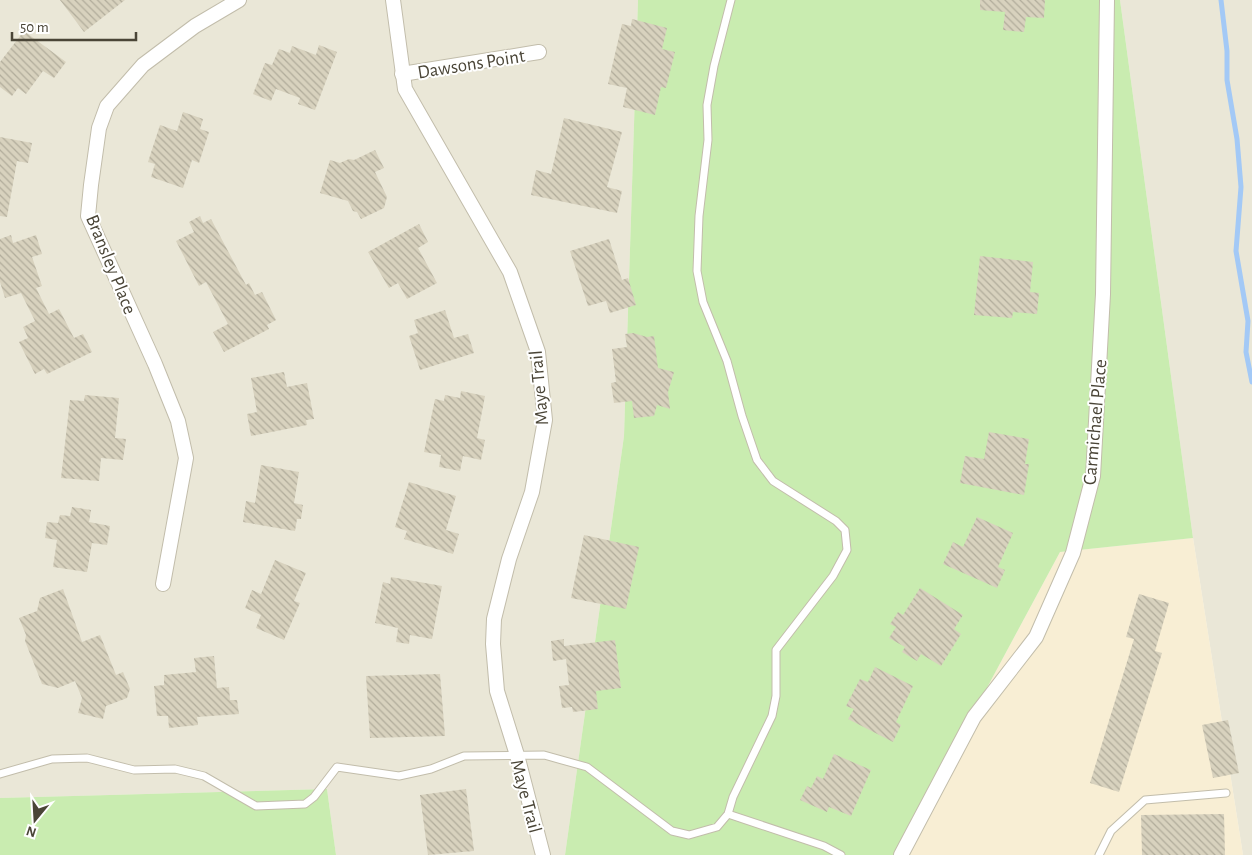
<svg xmlns="http://www.w3.org/2000/svg" width="1252" height="855" viewBox="0 0 1252 855" font-family="'Alegreya Sans',sans-serif">
<defs>
<pattern id="building-back-hatch" width="6" height="6" patternUnits="userSpaceOnUse" patternTransform="scale(1.25)"><rect width="6" height="6" fill="#d8d2be"/><path d="M-1 5l2 2M0 0l6 6M5-1l2 2" fill="none" stroke="#b1ac9b"/></pattern>
</defs>
<rect width="100%" height="100%" fill="#f6f4ea"/>
<g fill="#eae7d7">
<path d="M 0,0 L 638,0 L 624,436 L 565,855 L 336,855 L 327,789 L 0,798 Z"/>
<path d="M 1120,0 L 1252,0 L 1252,855 L 1243,855 L 1193,538 Z"/>
</g>
<path fill="#f8eed4" d="M 1193,538 L 1243,855 L 897,855 L 1060,552 Z"/>
<g fill="#c9ecb0">
<path d="M 638,0 L 1120,0 L 1193,538 L 1060,552 L 897,855 L 565,855 L 624,436 Z"/>
<path d="M 327,789 L 336,855 L 0,855 L 0,798 Z"/>
</g>
<g fill="none" stroke-linecap="round" stroke-linejoin="round">
<path stroke="#a3c9f6" stroke-width="5" d="M 1221,0 L 1227,51 L 1227,80 L 1237,139 L 1241,187 L 1236,251 L 1248,321 L 1246,352 L 1252,382"/>
</g>
<g fill="url(#building-back-hatch)">
<path d="M 60,0 L 125,0 L 84,32 Z"/>
<path d="M 980,0 L 1045,0 L 1044,18 L 1026,17 L 1024,32 L 1003,30 L 1005,12 L 980,10 Z"/>
<path d="M 632,19 L 667,28 L 662,49 L 675,52 L 666,88 L 661,87 L 655,115 L 623,107 L 627,88 L 608,84 L 622,24 L 631,26 Z"/>
<path d="M 24,31 L 66,62 L 54,78 L 43,71 L 26,94 L 18,88 L 12,96 L 0,87 L 0,62 Z"/>
<path d="M 319,45 L 337,52 L 315,110 L 298,104 L 300,98 L 276,89 L 271,101 L 253,94 L 265,63 L 272,65 L 279,49 L 290,53 L 292,46 L 316,55 Z"/>
<path d="M 183,112 L 203,119 L 200,129 L 209,132 L 199,163 L 192,160 L 183,188 L 151,177 L 155,164 L 148,162 L 160,125 L 177,131 Z"/>
<path d="M 564,118 L 622,132 L 607,187 L 622,191 L 617,213 L 531,195 L 536,170 L 551,174 Z"/>
<path d="M 0,137 L 32,143 L 28,163 L 17,161 L 7,217 L 0,216 Z"/>
<path d="M 375,150 L 384,168 L 375,172 L 387,197 L 384,208 L 361,219 L 357,212 L 353,211 L 348,201 L 320,193 L 330,160 L 340,163 L 349,159 L 354,160 Z"/>
<path d="M 200,216 L 203,223 L 211,219 L 246,285 L 249,283 L 255,295 L 262,292 L 276,320 L 267,325 L 269,329 L 224,352 L 213,332 L 228,324 L 206,282 L 199,286 L 176,241 L 194,232 L 189,222 Z"/>
<path d="M 419,224 L 428,242 L 418,248 L 437,283 L 407,299 L 398,283 L 389,288 L 368,252 Z"/>
<path d="M 11,235 L 13,243 L 36,235 L 42,254 L 32,257 L 42,286 L 36,288 L 49,314 L 59,309 L 74,338 L 83,334 L 92,352 L 47,374 L 44,369 L 35,374 L 19,342 L 28,338 L 23,327 L 35,321 L 21,293 L 5,298 L 0,282 L 0,239 Z"/>
<path d="M 609,239 L 622,280 L 628,278 L 636,305 L 610,313 L 606,301 L 588,306 L 570,251 Z"/>
<path d="M 980,256 L 1033,262 L 1030,292 L 1039,293 L 1037,314 L 1013,312 L 1012,318 L 974,315 Z"/>
<path d="M 445,310 L 454,338 L 468,334 L 474,353 L 420,370 L 409,336 L 418,333 L 414,320 Z"/>
<path d="M 633,333 L 647,337 L 654,336 L 658,368 L 674,372 L 668,392 L 670,409 L 657,405 L 654,416 L 634,418 L 632,401 L 614,403 L 611,383 L 616,382 L 612,349 L 627,347 L 625,334 Z"/>
<path d="M 284,372 L 287,387 L 307,383 L 314,419 L 306,420 L 307,425 L 251,436 L 247,414 L 257,412 L 251,378 Z"/>
<path d="M 461,391 L 485,396 L 477,438 L 485,440 L 481,460 L 463,456 L 460,471 L 439,467 L 441,455 L 424,452 L 435,399 L 444,401 L 445,395 L 460,398 Z"/>
<path d="M 85,395 L 119,398 L 115,438 L 126,439 L 123,460 L 101,458 L 99,481 L 61,478 L 70,400 L 84,401 Z"/>
<path d="M 989,432 L 1029,439 L 1025,464 L 1029,464 L 1024,495 L 960,483 L 965,456 L 984,459 Z"/>
<path d="M 261,465 L 299,472 L 294,503 L 303,505 L 301,519 L 297,519 L 295,531 L 243,522 L 246,501 L 255,503 Z"/>
<path d="M 409,482 L 456,496 L 446,530 L 459,534 L 453,554 L 404,539 L 407,531 L 395,527 Z"/>
<path d="M 72,507 L 91,510 L 89,522 L 110,526 L 107,545 L 92,543 L 87,572 L 53,567 L 57,540 L 45,538 L 47,522 L 58,523 L 60,515 L 70,516 Z"/>
<path d="M 977,517 L 1013,533 L 998,567 L 1005,570 L 997,588 L 943,564 L 953,542 L 963,547 Z"/>
<path d="M 584,535 L 639,547 L 626,609 L 571,598 Z"/>
<path d="M 275,560 L 306,573 L 294,601 L 300,603 L 284,640 L 256,628 L 261,615 L 245,608 L 252,590 L 261,594 Z"/>
<path d="M 391,577 L 442,586 L 432,639 L 410,635 L 409,644 L 396,642 L 398,628 L 375,623 L 383,582 L 390,584 Z"/>
<path d="M 920,588 L 963,615 L 954,629 L 961,634 L 941,666 L 921,654 L 917,661 L 902,652 L 905,647 L 889,638 L 896,627 L 890,624 L 898,612 L 903,615 Z"/>
<path d="M 63,589 L 82,642 L 100,635 L 116,675 L 123,672 L 130,689 L 127,698 L 106,706 L 103,719 L 78,713 L 82,698 L 75,681 L 58,688 L 42,684 L 25,641 L 26,635 L 19,618 L 37,611 L 40,598 Z"/>
<path d="M 1139,594 L 1169,603 L 1155,651 L 1162,653 L 1119,792 L 1090,783 L 1134,639 L 1126,637 Z"/>
<path d="M 564,639 L 564,646 L 615,640 L 621,688 L 596,691 L 598,709 L 573,712 L 572,707 L 562,708 L 559,686 L 569,685 L 566,659 L 553,661 L 551,641 Z"/>
<path d="M 214,656 L 217,688 L 229,687 L 230,700 L 237,700 L 239,714 L 197,717 L 198,725 L 169,728 L 168,716 L 157,716 L 154,686 L 164,685 L 164,675 L 196,672 L 194,658 Z"/>
<path d="M 875,667 L 913,686 L 896,722 L 901,725 L 893,742 L 848,719 L 854,709 L 846,706 L 860,679 L 868,682 Z"/>
<path d="M 440,674 L 445,736 L 370,738 L 366,676 Z"/>
<path d="M 1228,720 L 1239,773 L 1213,778 L 1202,725 Z"/>
<path d="M 834,754 L 871,770 L 851,816 L 829,807 L 827,812 L 800,800 L 807,786 L 811,788 L 817,776 L 823,779 Z"/>
<path d="M 466,789 L 474,851 L 428,855 L 420,795 Z"/>
<path d="M 1224,814 L 1225,855 L 1142,855 L 1141,815 Z"/>
</g>
<g fill="none" stroke-linecap="round" stroke-linejoin="round">
<defs>
<g id="service">
<path d="M 0,774 L 52,759 L 87,758 L 134,770 L 175,769 L 204,776 L 256,806 L 305,804 L 314,797 L 337,767 L 399,776 L 431,769 L 464,756 L 544,755 L 587,767 L 672,831 L 689,835 L 717,827 L 728,814 L 733,797 L 772,716 L 776,696 L 776,650 L 833,576 L 847,550 L 845,530 L 836,521 L 773,481 L 757,460 L 742,416 L 727,361 L 703,302 L 697,271 L 699,216 L 708,140 L 707,105 L 714,66 L 731,0"/>
<path d="M 728,814 L 824,846 L 841,855"/>
<path d="M 1099,855 L 1111,831 L 1145,800 L 1226,793"/>
</g>
<g id="minor">
<path d="M 393,0 L 405,89 L 510,272 L 538,352 L 545,420 L 532,492 L 509,559 L 494,619 L 493,644 L 497,691 L 517,755 L 543,855"/>
<path d="M 402,74 L 539,52"/>
<path d="M 163,584 L 186,458 L 178,421 L 155,364 L 88,216 L 91,185 L 99,128 L 107,106 L 143,65 L 195,26 L 239,0"/>
<path d="M 901,855 L 974,717 L 1036,637 L 1073,553 L 1093,476 L 1103,294 L 1107,0"/>
</g>
</defs>
<use href="#service" stroke="#c2bdab" stroke-width="9"/>
<use href="#minor" stroke="#c2bdab" stroke-width="16"/>
<use href="#service" stroke="#fff" stroke-width="7"/>
<use href="#minor" stroke="#fff" stroke-width="14"/>
</g>
<g text-anchor="middle" stroke-width="4" stroke-linejoin="round" paint-order="stroke">
<g font-size="19" fill="#4a4537" stroke="#fff">
<text transform="translate(471 63) rotate(-9)" y="7">Dawsons Point</text>
<text transform="translate(112 264) rotate(68)" y="7">Bransley Place</text>
<text transform="translate(538 388) rotate(-95)" y="7">Maye Trail</text>
<text transform="translate(1094 422) rotate(-85)" y="7">Carmichael Place</text>
<text transform="translate(527 796) rotate(75)" y="7">Maye Trail</text>
</g>
</g>
<g transform="translate(35 820) rotate(198)" stroke="#ffffff" stroke-width="4" paint-order="stroke">
<path d="M0-4L9 19L0 12L-9 19Z" fill="#4a4537"/>
<text y="-8" font-size="14" font-weight="bold" text-anchor="middle" fill="#4a4537">N</text>
</g>
<path d="M12 32v8h124v-8" fill="none" stroke="#4a4537" stroke-width="2.5"/>
<text x="20" y="32" font-size="15" fill="#4a4537" stroke="#ffffff" stroke-width="4" paint-order="stroke">50 m</text>
</svg>
